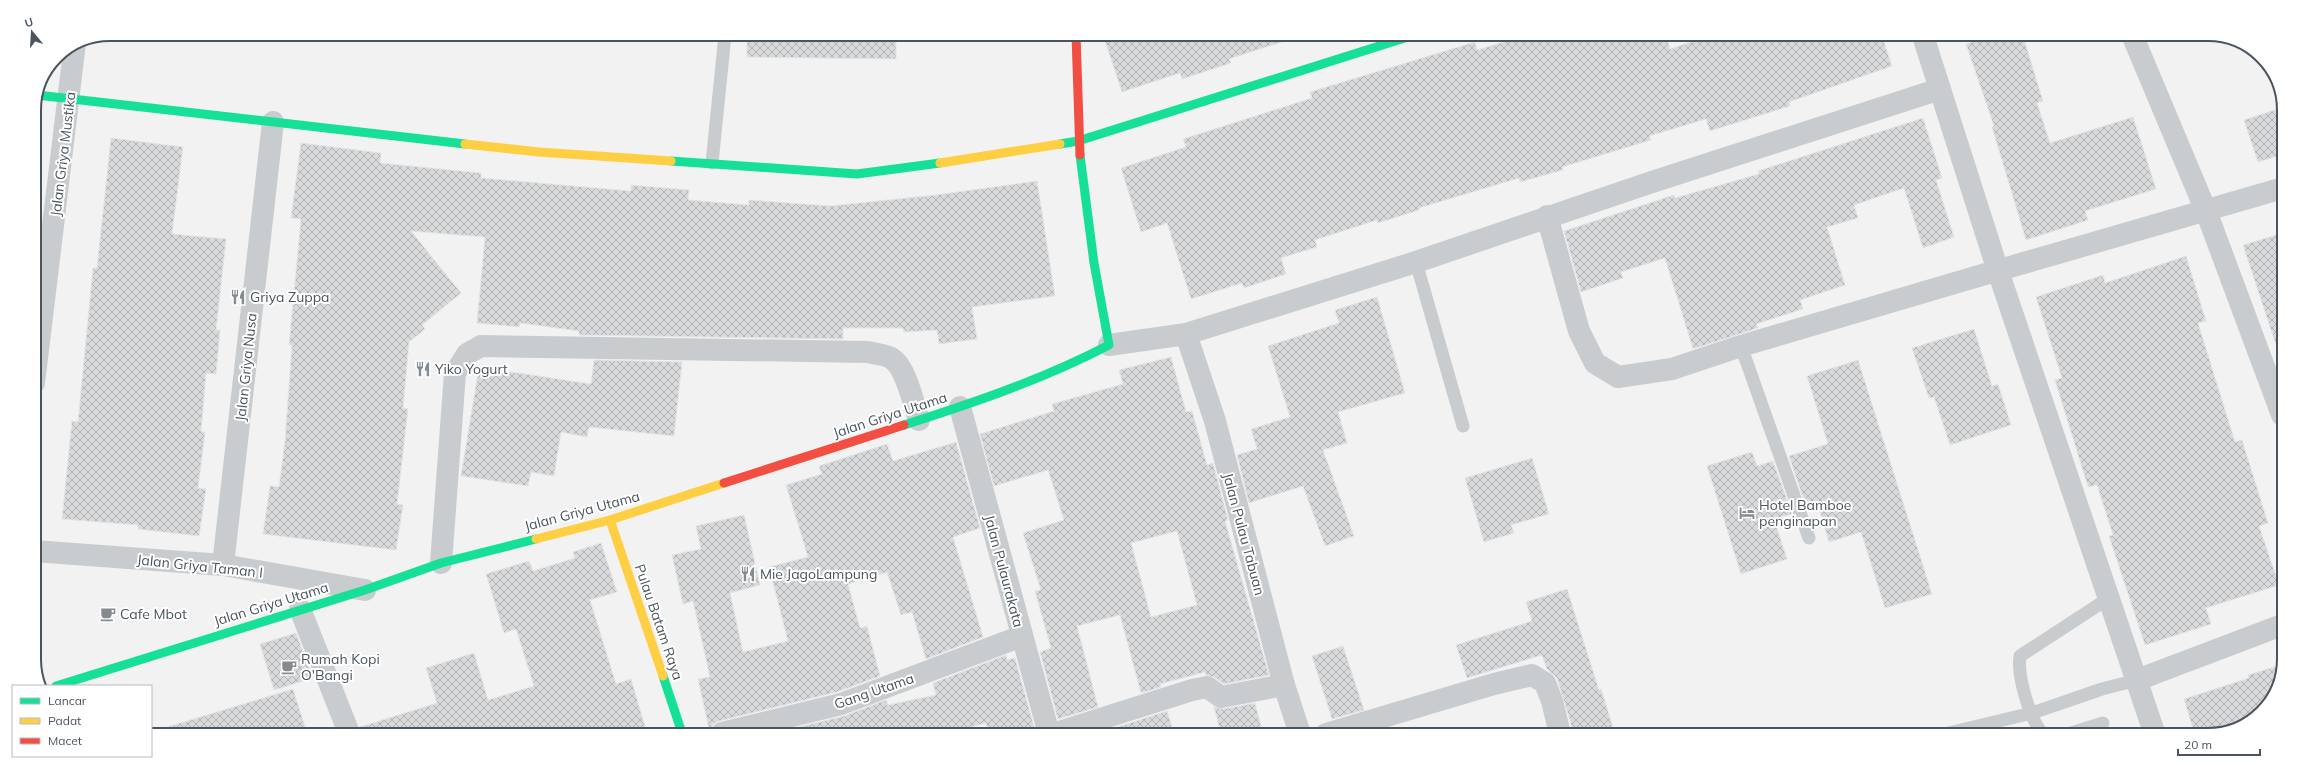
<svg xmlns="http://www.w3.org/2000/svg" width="2318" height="769" viewBox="0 0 2318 769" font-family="Mulish,sans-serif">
<defs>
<pattern id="building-cross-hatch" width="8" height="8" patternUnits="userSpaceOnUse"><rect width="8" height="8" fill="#d8d9da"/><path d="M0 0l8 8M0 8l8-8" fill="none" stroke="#b1b3b4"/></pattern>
</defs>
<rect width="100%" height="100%" fill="#f2f2f2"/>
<g fill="url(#building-cross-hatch)" stroke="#e3e4e5" fill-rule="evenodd">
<path d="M 747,35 L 896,35 L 896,59 L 747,57 Z"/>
<path d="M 1103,35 L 1288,35 L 1288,40 L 1229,59 L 1231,63 L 1182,79 L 1180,73 L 1122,92 Z"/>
<path d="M 1524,36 L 1666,36 L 1670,49 L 1708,36 L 1882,36 L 1892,66 L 1789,102 L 1790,106 L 1710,131 L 1706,119 L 1649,136 L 1651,140 L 1562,167 L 1563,170 L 1520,182 L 1519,178 L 1419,208 L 1419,210 L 1378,223 L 1377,220 L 1315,240 L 1317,247 L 1281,258 L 1286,274 L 1244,288 L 1242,283 L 1191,299 L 1167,223 L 1141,232 L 1121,168 L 1186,147 L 1183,139 L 1312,98 L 1310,92 L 1475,42 L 1477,50 Z"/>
<path d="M 1990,36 L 2023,36 L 2043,101 L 2037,103 L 2050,143 L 2133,117 L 2156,189 L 2085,211 L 2088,220 L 2026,240 L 1992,127 L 1994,126 L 1966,44 Z"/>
<path d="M 2284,107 L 2284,154 L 2258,162 L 2244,120 Z"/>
<path d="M 1923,118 L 1942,178 L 1936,180 L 1954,237 L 1923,248 L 1904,188 L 1854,205 L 1858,218 L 1827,227 L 1845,285 L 1800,300 L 1803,309 L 1756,324 L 1758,328 L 1693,349 L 1665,258 L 1621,272 L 1623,278 L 1581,292 L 1564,231 L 1674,195 L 1675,198 L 1759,174 L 1758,171 Z"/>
<path d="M 111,138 L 183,147 L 172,234 L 226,239 L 216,330 L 220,330 L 216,374 L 206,373 L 201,432 L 205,432 L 198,488 L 206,489 L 199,536 L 138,529 L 138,525 L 62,519 L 72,421 L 78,422 L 93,268 L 97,268 Z"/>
<path d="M 301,143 L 381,153 L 380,163 L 481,173 L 481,178 L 631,191 L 631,185 L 689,190 L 688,200 L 749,205 L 749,200 L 830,206 L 936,195 L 1037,181 L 1055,296 L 972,307 L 977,339 L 939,344 L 937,330 L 904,332 L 903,328 L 843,328 L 843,339 L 579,335 L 579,331 L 520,323 L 519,327 L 477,323 L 485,237 L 411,231 L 461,293 L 422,325 L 425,329 L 409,342 L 403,408 L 408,409 L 397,504 L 403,505 L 396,550 L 263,534 L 270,486 L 279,487 L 285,441 L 292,345 L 289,345 L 301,219 L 291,218 Z"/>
<path d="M 2283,233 L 2283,353 L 2279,354 L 2243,245 Z"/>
<path d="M 2186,256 L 2206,321 L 2198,323 L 2235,442 L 2242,440 L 2268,523 L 2259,526 L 2279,585 L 2206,608 L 2211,624 L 2145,645 L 2109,536 L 2113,535 L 2097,485 L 2088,487 L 2072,435 L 2055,380 L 2062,378 L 2036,297 L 2103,275 L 2105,283 Z"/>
<path d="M 1377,297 L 1405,393 L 1338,412 L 1347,443 L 1323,450 L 1354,536 L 1325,546 L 1303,486 L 1249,503 L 1237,455 L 1257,449 L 1251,429 L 1290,417 L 1268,346 L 1339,323 L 1335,310 Z"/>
<path d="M 1974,329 L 1992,386 L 1998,384 L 2011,425 L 1950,445 L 1934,397 L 1929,398 L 1912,348 Z"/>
<path d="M 1171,357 L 1186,412 L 1192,411 L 1207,465 L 1213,463 L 1228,520 L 1225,521 L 1269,675 L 1224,684 L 1214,677 L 1206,675 L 1205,672 L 1160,684 L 1161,687 L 1141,693 L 1120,615 L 1077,626 L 1098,707 L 1058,719 L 1040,652 L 1051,648 L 1035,591 L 1041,590 L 1023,533 L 1064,520 L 1048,470 L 994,486 L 980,434 L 1054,411 L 1052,404 L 1123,384 L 1119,370 ZM 1177,531 L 1197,605 L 1151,617 L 1131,543 Z"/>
<path d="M 594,360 L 682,362 L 674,436 L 589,427 L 587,437 L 561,432 L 554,476 L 531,472 L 528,486 L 461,476 L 479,367 L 591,384 Z"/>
<path d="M 1858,360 L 1932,594 L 1885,608 L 1861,532 L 1829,542 L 1818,505 L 1807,509 L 1789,456 L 1828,444 L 1807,376 Z"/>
<path d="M 956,442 L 980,528 L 953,537 L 983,637 L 926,659 L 912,612 L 901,615 L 887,572 L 848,584 L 860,628 L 867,626 L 880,676 L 837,692 L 719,721 L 713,724 L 710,733 L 698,679 L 710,677 L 693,601 L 683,604 L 672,555 L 701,549 L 696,526 L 744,515 L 760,585 L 730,593 L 743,652 L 788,641 L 769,567 L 808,557 L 786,485 L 822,474 L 819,466 L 887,444 L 893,461 Z"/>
<path d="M 1752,452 L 1757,466 L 1773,461 L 1792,514 L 1774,519 L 1787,559 L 1741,574 L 1707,466 Z"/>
<path d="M 1532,458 L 1549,514 L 1511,525 L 1514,533 L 1484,542 L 1465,478 Z"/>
<path d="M 601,543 L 617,592 L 590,600 L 616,684 L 631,679 L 647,733 L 361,733 L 360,727 L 437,703 L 426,668 L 474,653 L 488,700 L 534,686 L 516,629 L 504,633 L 486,574 L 529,561 L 533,571 L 575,558 L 573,552 Z"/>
<path d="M 1567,589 L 1599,690 L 1601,689 L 1615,734 L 1574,734 L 1557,678 L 1547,669 L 1542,655 L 1467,678 L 1456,645 L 1532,621 L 1526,602 Z"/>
<path d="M 296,633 L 313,678 L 274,690 L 260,644 Z"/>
<path d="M 1343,646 L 1364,710 L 1332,719 L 1312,656 Z"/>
<path d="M 1006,655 L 1007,660 L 1015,658 L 1036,734 L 988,733 L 986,723 L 948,733 L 774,733 L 844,716 L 886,700 L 888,705 L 936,695 L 933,683 Z"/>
<path d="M 2281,665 L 2281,679 L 2254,719 L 2209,735 L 2195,735 L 2184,699 L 2249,678 L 2248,675 Z"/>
<path d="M 293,689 L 307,733 L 168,732 L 167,727 Z"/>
<path d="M 1255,703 L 1263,734 L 1221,734 L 1214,707 L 1223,709 Z"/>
<path d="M 1167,711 L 1174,734 L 1096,734 Z"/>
</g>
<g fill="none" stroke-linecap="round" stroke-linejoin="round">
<g stroke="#c9ccce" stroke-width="13">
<path d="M 712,163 L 725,35"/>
<path d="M 1416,262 L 1463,426"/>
<path d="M 1741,346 L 1809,538"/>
<path d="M 1940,735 L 2032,713 L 2102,689 L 2137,680"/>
<path d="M 2044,735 C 2030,721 2017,676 2020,656 L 2109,598"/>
<path d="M 2065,735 L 2103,723"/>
</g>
<g stroke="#c9ccce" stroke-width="22">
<path d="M 1923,36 L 1998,271 L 2155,735"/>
<path d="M 2133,37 L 2206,211 L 2282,415"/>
<path d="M 1547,216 L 1579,331 L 1595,363 L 1618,377 L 1672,369 L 1741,346 L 1965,280 L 2283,188"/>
<path d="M 1186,334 L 1215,421 L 1284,685 L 1300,734"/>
<path d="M 1109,345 L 1186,334 L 1416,262 L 1649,183 L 1940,89"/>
<path d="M 34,383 L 75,43"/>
<path d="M 960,407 L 1049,734"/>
<path d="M 34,551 L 223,565 L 365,590"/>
<path d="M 441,563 L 455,373 L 467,354 L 481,346 L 868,352 C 874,354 883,354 889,357 C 906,364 913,403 919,420"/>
<path d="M 223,565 L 273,122"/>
<path d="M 300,609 L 349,733"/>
<path d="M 2137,680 L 2282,625"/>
<path d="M 722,733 L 841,704 L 1022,636"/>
<path d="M 1053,734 L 1192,690 L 1207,687 L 1221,697 L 1284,685"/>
<path d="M 1326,734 L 1494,684 L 1532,675 L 1545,683 L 1552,701 L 1560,734"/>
</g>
<g stroke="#16e098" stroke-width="9">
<path d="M 37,95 L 465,144"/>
<path d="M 1060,144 L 1078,141 L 1411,36"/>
<path d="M 671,161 L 857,174 L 940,163"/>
<path d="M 904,425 C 973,403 1044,379 1109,345 L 1094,263 L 1080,155"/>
<path d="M 663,676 L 682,733"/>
<path d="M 56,686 L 365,590 L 441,563 L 536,539"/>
</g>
<g stroke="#ffcf43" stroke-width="9">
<path d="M 465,144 L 539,152 L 671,161"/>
<path d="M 940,163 L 1060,144"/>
<path d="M 610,520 L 663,676"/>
<path d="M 536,539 L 610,520 L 724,483"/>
</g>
<g stroke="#f24e42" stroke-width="9">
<path d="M 1076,35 L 1080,155"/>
<path d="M 724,483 L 904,425"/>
</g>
</g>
<defs>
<symbol id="restaurant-bare" viewBox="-9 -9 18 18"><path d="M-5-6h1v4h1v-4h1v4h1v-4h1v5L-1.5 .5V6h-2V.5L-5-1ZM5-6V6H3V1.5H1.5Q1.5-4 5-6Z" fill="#848c92" stroke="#fff" stroke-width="2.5" paint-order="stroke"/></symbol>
<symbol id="hotel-bare" viewBox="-9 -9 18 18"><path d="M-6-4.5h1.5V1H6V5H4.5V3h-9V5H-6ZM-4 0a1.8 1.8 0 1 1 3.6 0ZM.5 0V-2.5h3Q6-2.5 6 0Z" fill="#848c92" stroke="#fff" stroke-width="2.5" paint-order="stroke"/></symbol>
<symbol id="cafe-bare" viewBox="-9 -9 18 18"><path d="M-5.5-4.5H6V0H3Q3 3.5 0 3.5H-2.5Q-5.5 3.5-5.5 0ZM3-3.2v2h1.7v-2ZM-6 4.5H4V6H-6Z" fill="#848c92" stroke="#fff" stroke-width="2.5" paint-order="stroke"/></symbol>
</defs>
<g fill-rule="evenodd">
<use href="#restaurant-bare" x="227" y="286" width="22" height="22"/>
<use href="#restaurant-bare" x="412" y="358" width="22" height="22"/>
<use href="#hotel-bare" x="1736" y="502" width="22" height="22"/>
<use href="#restaurant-bare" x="737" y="563" width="22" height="22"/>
<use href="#cafe-bare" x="97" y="603" width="22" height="22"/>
<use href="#cafe-bare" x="278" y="656" width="22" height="22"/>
</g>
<g text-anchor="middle" stroke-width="4" stroke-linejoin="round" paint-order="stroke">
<g font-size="14" fill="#49555e" stroke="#fff">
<text transform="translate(63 154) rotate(-83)" y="5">Jalan Griya Mustika</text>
<text transform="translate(246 367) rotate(-84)" y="5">Jalan Griya Nusa</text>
<text transform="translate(890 415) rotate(-18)" y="5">Jalan Griya Utama</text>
<text transform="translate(582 511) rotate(-15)" y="5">Jalan Griya Utama</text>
<text transform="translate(1244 534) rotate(75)" y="5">Jalan Pulau Tabuan</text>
<text transform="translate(200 566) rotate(6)" y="5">Jalan Griya Taman I</text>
<text transform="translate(1004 571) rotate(75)" y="5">Jalan Pulaurakata</text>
<text transform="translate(271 604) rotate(-17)" y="5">Jalan Griya Utama</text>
<text transform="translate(659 622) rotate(71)" y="5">Pulau Batam Raya</text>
<text transform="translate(874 691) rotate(-19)" y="5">Gang Utama</text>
</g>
<g font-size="14" fill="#49555e" stroke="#fff" text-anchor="start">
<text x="250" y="302">Griya Zuppa</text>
<text x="435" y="374">Yiko Yogurt</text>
<text x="1759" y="510">Hotel Bamboe<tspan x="1759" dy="16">penginapan</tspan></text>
<text x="760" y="579">Mie JagoLampung</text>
<text x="120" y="619">Cafe Mbot</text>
<text x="301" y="664">Rumah Kopi<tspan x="301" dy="16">O'Bangi</tspan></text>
</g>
</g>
<path d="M0 0H2318V769H0ZM110 41H2208A69 69 0 0 1 2277 110V659A69 69 0 0 1 2208 728H110A69 69 0 0 1 41 659V110A69 69 0 0 1 110 41Z" fill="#fff" fill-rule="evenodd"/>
<path fill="none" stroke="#49555e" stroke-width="2" d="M110 41H2208A69 69 0 0 1 2277 110V659A69 69 0 0 1 2208 728H110A69 69 0 0 1 41 659V110A69 69 0 0 1 110 41Z"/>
<rect x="12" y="685" width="140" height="72" fill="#ffffff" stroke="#b6bbbf"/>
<rect x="20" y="698" width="20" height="6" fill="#16e098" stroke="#b6bbbf"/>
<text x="48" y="705" font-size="12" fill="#49555e">Lancar</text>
<rect x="20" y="718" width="20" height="6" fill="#ffcf43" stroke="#b6bbbf"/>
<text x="48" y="725" font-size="12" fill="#49555e">Padat</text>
<rect x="20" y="738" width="20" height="6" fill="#f24e42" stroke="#b6bbbf"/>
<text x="48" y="745" font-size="12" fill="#49555e">Macet</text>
<g transform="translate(32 32) rotate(342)" stroke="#ffffff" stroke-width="3" paint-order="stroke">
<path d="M0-3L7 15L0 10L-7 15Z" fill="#49555e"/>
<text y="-6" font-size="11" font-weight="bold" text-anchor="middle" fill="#49555e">U</text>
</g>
<path d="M2178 749v6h82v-6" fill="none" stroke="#49555e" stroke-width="2"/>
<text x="2184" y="749" font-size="12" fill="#49555e" stroke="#ffffff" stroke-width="3" paint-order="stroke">20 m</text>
</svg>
